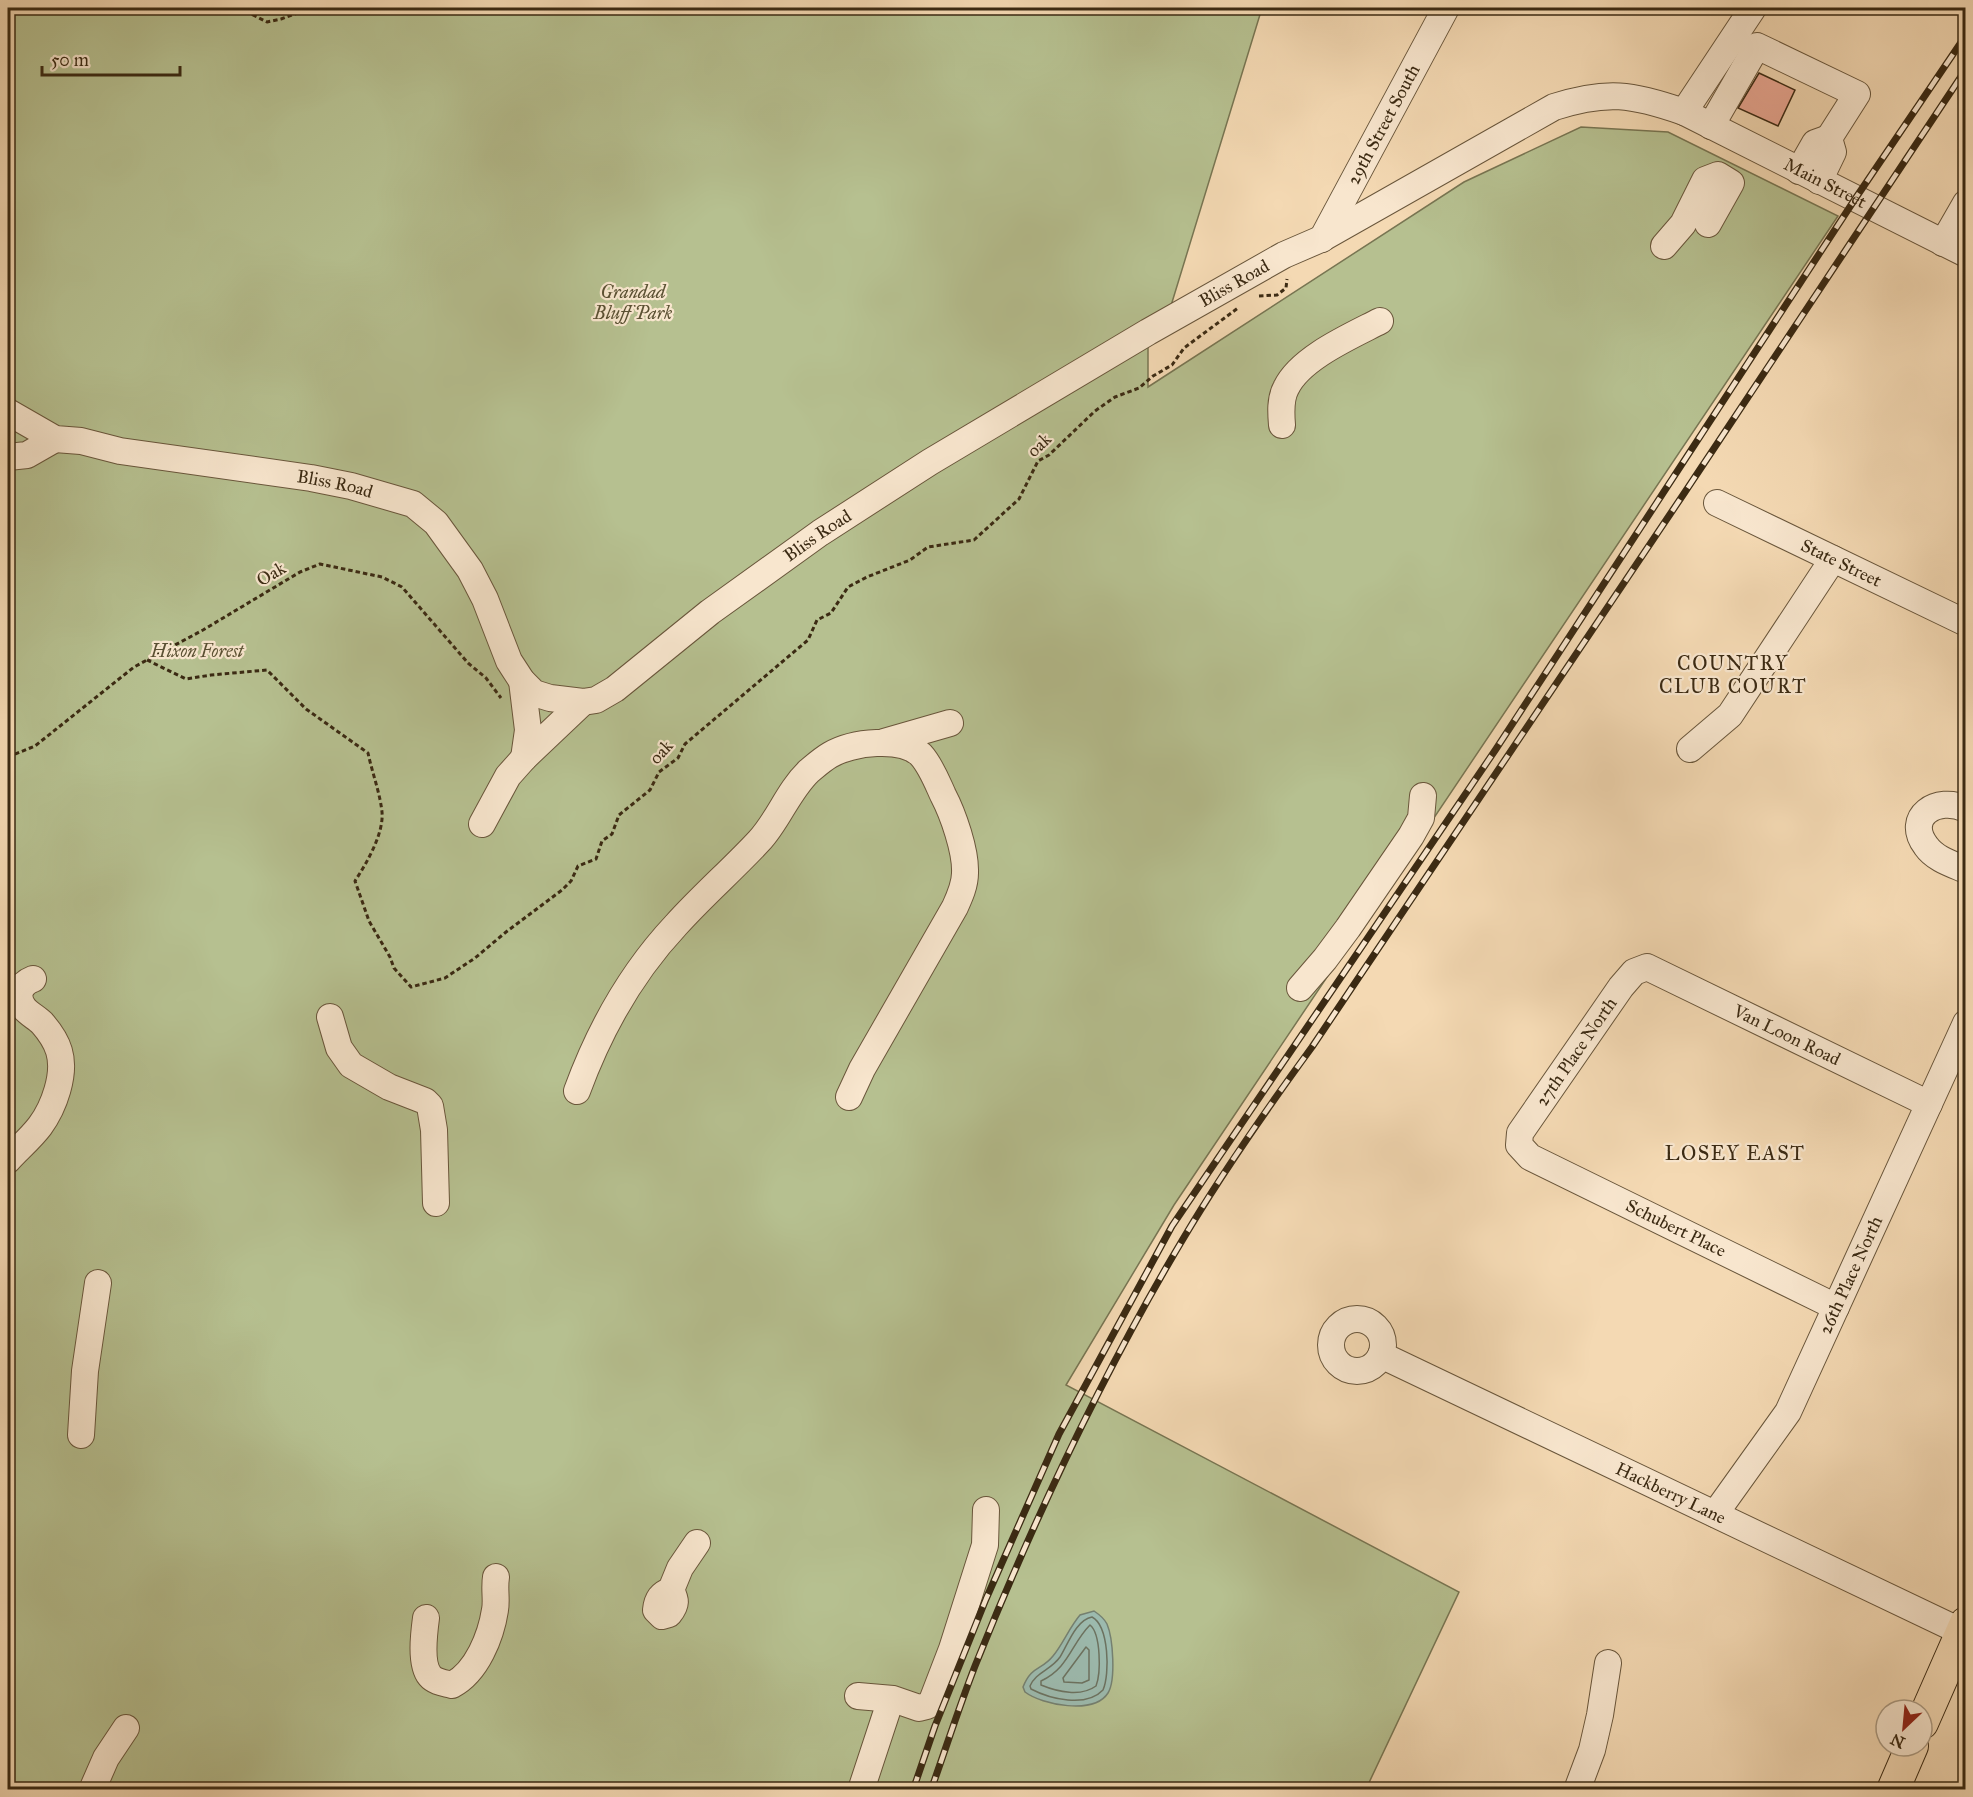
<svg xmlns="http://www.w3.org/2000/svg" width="1973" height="1797" viewBox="0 0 1973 1797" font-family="'IM FELL Great Primer',serif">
<rect width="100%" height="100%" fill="#f4d9b3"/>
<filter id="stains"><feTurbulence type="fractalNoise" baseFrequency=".00333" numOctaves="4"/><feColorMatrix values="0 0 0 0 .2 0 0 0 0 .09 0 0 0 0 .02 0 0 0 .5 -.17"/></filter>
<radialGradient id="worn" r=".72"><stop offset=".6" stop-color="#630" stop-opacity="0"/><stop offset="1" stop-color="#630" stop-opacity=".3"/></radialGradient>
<path fill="#b6c090" stroke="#787552" stroke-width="1.5" d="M 8,8 L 1262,8 L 1166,322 L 1148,333 L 1148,387 L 1464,182 L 1581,127 L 1668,132 L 1838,216 L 1174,1205 L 1066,1385 L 1459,1592 L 1366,1789 L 8,1790 Z"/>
<path fill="#9cbaae" stroke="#758070" stroke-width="1.5" d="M 1094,1611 C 1100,1615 1104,1618 1107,1624 C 1113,1638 1116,1680 1108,1693 C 1094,1715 1042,1705 1025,1692 L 1023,1687 C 1032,1665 1041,1671 1053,1656 C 1063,1644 1069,1628 1080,1615 Z"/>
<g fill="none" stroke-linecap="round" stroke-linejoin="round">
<g stroke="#6c7260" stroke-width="1.5">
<path d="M 1092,1617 C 1109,1626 1110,1674 1103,1690 C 1086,1708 1050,1699 1031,1689 L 1030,1686 C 1036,1672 1051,1670 1060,1657 C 1068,1644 1076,1620 1092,1617 Z"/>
<path d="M 1090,1625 C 1101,1634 1101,1673 1096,1686 C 1081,1697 1058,1692 1041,1685 L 1041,1681 C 1069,1668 1071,1644 1090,1625 Z"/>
<path d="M 1086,1647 L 1089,1650 L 1089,1680 L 1082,1683 L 1064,1682 L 1063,1678 Z"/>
</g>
</g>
<path fill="#eba894" stroke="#3b2a13" stroke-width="1.5" d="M 1759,73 L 1795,90 L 1778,126 L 1738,108 Z"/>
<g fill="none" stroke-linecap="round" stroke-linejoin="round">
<defs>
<g id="minor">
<path d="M 1684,112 L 1753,8"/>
<path d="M 1711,126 L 1757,46 L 1857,94 L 1829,138 L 1833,152 L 1819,181"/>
<path d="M 1799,171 L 1815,143 L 1829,138"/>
<path id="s1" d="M 1322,239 L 1446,8"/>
<path d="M 1943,243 L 1966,203"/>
<path d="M 1664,246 L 1683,224 L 1705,180 L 1718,175 L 1731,183 L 1708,224"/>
<path id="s2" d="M 8,412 L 55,439 L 81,441 L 120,451 L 311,478 L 351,486 L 413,504 L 436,523 L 470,570 L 485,599 L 509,661 L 522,681 L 534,693 L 550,698 L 583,702 L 596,700 L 615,689 L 710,612 L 820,533 L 930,462 L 1148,332 L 1284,255 L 1321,239 L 1554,107 C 1607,90 1632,94 1684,112 L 1966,254"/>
<path d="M 1282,425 C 1281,413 1280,399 1286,388 C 1300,358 1351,336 1380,321"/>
<path d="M 8,457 L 27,455 L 55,439"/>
<path id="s3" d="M 1717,503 L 1966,623"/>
<path d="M 522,681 L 528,730 L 524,758 L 583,702"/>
<path d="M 884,742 L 950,723"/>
<path d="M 1690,749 L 1730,715 L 1833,559"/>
<path d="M 1966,809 C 1937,795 1904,817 1926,846 C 1935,859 1952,864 1966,870"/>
<path d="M 482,824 L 508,776 L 524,758"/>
<path d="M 1300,988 L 1325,959 L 1348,928 L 1411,836 L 1421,818 L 1423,796"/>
<path d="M 330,1017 L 339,1048 L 351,1065 L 389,1087 L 425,1101 L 430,1106 L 434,1130 L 436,1203"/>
<path d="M 577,1091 C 599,1031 631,973 676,925 C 702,896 732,870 759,841 C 778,821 788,791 809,771 C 815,766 823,759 830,755 C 852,742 902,736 921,755 C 931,766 937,782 943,795 C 953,814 966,851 965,873 C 965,885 960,896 955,907 L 862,1069 L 849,1097"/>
<path d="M 8,1160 C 18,1149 31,1138 40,1126 C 54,1107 66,1074 59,1051 C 56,1041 49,1031 42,1023 C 37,1018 29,1014 24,1008 C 15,996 20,984 33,979"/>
<path id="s4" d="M 1836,1307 L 1530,1157 L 1519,1145 L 1520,1133 L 1621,987 L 1634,972 L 1647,967 L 1929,1104"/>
<circle cx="1357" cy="1345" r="26"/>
<path id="s5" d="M 1381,1355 L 1962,1632"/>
<path d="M 81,1435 L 85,1371 L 98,1283"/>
<path id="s6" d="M 1715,1514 L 1788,1412 L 1966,1023"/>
<path d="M 671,1590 C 676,1600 677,1604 669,1614 L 662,1616 L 656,1610 C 657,1599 661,1594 671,1590 L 680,1568 L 697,1543"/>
<path d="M 426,1618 C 424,1633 420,1664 430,1676 C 435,1682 445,1683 452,1685 C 477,1672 491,1636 495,1610 C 497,1600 494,1589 496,1577"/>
<path d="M 858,1696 L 893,1699 L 919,1708 L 927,1706 L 932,1701 L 952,1649 L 985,1545 L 986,1510"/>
<path d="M 92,1790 L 106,1758 L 126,1728"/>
<path d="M 861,1790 L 891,1699"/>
<path d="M 1577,1790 L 1592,1750 L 1600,1715 L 1608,1663"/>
</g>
<g id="major">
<path d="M 1922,1723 L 1966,1623"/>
<path d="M 1893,1790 L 1912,1746"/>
</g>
</defs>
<use href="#minor" stroke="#69563b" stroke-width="28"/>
<use href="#major" stroke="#3b2a13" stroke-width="34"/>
<g stroke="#3b2a13" stroke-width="3" stroke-dasharray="4.5 3" stroke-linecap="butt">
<path d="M 257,8 L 253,15 L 267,22 L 281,19 L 312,8"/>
<path d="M 1259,296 L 1277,295 L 1286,288 L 1287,279"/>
<path d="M 147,660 L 186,679 L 211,675 L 267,670 L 306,709 L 368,753 C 372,772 380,793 382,812 C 384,834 366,864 355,881 L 369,921 L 390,957 L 394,968 L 411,987 L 445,978 L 475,958 L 506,932 L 562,890 L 571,881 L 578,866 L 596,859 L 602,841 L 612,834 L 619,815 L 650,790 L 659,772 L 678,758 L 685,744 L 808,640 L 817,620 L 831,613 L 848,587 L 867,577 L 910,560 L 928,547 L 974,540 L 1019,499 L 1038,461 L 1049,455 L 1095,411 L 1115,397 L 1139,388 L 1153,376 L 1172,365 L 1184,348 L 1238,308"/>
<path d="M 8,757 L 35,746 L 134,667 L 203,630 L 300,572 L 320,564 L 382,577 L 402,587 L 468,663 L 486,678 L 501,698"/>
</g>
<use href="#minor" stroke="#f8e6ce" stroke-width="26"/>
<use href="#major" stroke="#f4d9b3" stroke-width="32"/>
<defs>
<g id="rail">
<path d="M 913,1790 L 935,1726 L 986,1599 L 1059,1434 L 1172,1226 L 1496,749 L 1855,199 L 1966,35"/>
<path d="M 931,1790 C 946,1748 959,1707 975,1666 C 1034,1519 1102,1375 1183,1239 C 1222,1173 1266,1110 1312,1047 L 1685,492 L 1966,69"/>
</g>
</defs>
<use href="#rail" stroke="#3b2a13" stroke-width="7"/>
<use href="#rail" stroke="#f8e6ce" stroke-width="4.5" stroke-dasharray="14" stroke-linecap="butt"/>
</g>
<g text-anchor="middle" stroke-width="4.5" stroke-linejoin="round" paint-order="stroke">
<g font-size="18" fill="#3b2a13" stroke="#f8e6ce">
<text dy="6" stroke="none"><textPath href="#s1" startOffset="130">29th Street South</textPath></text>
<text dy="6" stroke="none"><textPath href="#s2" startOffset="2130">Main Street</textPath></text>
<text dy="6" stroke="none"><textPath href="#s2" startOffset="1473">Bliss Road</textPath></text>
<text transform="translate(1039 445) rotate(-44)" y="6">oak</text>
<text dy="6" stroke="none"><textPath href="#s2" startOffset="338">Bliss Road</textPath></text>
<text dy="6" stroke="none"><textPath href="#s2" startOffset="986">Bliss Road</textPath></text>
<text dy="6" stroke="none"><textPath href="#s3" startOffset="138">State Street</textPath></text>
<text transform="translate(271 574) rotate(-31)" y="6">Oak</text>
<text transform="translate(661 752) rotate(-48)" y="6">oak</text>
<text dy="6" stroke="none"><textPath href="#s4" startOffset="736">Van Loon Road</textPath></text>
<text dy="6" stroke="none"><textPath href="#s4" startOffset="468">27th Place North</textPath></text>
<text transform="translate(1676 1228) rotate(26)" y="6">Schubert Place</text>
<text dy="6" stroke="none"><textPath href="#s6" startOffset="276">26th Place North</textPath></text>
<text dy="6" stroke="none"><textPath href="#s5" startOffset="321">Hackberry Lane</textPath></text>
</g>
<g font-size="18" font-style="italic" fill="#5a5032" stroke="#f8e6ce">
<text x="633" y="298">Grandad<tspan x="633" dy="21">Bluff Park</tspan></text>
<text x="197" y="657">Hixon Forest</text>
</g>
<g font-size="20" letter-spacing="1.5" fill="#3b2a13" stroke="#f8e6ce">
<text x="1733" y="670">COUNTRY<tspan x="1733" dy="23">CLUB COURT</tspan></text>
<text x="1735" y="1160">LOSEY EAST</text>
</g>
</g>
<rect width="1973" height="1797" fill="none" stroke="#f4d9b3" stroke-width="30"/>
<rect x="9" y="9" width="1955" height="1779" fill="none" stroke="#3b2a13" stroke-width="3"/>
<rect x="15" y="15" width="1943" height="1767" fill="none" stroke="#3b2a13" stroke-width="1.5"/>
<g transform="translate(1904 1728) rotate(206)"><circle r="28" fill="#f8e6ce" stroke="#ac9b83" stroke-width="1.5"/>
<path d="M0-4.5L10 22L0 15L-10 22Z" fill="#8f2418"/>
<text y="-9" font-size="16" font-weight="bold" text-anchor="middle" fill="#3b2a13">N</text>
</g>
<path d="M42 66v9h138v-9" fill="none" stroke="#3b2a13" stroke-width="3"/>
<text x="51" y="66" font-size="18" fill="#3b2a13" stroke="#f8e6ce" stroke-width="4.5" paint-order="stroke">50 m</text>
<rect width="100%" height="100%" filter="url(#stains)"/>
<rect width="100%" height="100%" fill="url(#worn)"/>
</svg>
